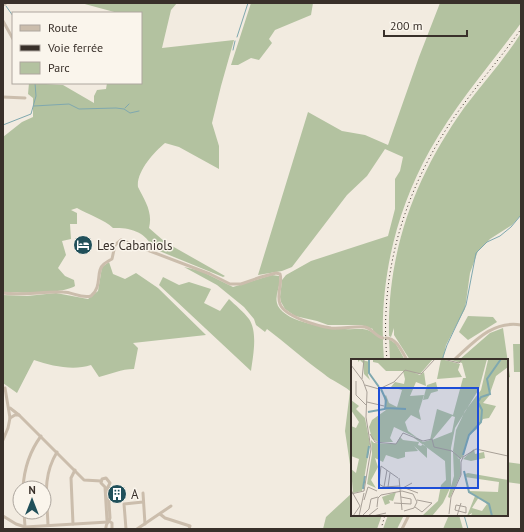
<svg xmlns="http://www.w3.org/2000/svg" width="524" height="532" viewBox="0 0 524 532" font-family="'PT Sans',sans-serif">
<rect width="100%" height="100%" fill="#f2ebe0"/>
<g fill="#b3c2a0">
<path d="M 81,3 L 177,3 L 171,10 L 162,48 L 234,40 L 221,86 L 212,123 L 219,146 L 219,169 L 179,147 L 165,143 C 154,152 136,172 138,187 C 145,201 153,212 149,228 L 165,242 L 225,276 L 223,277 L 152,248 C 147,232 129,227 113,228 C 105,220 87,214 77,208 L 71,210 L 77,213 L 77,224 L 70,224 L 71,239 L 62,241 L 66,255 L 58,268 L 65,276 L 74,280 L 75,286 C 63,294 19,293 3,292 L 3,137 L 22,122 L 33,117 L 33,98 L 28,94 L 29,83 L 63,85 L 94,103 L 94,96 L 97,90 L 106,89 L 107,83 L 141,83 L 141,13 L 118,13 Z"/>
<path d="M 251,3 L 313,3 L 311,15 L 275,30 L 269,39 L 272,43 L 259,60 L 251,58 L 238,65 L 231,65 Z"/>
<path d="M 440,3 L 521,3 L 521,23 C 490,65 455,105 430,150 C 394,214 378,287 384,360 L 352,360 L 352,478 L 345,431 L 350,391 C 342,384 332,381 324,374 C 304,360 286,343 267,329 L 265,332 L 256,325 L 254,319 L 244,307 L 217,285 L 184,267 L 201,271 L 233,287 L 272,275 L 279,276 C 282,286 273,295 278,306 C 287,323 328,328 345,329 C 355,330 364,327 372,332 L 373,329 L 361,325 L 328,325 L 317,321 L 295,316 L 285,309 L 281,302 L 280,297 L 282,280 L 286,275 L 311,261 L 388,236 L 395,209 L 395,179 L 400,171 L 403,157 L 385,149 L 367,176 L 347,195 L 292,267 L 282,271 L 258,275 L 308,112 L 342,131 L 365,135 L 388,145 L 419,57 Z"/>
<path d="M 521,33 L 521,215 L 512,225 L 490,239 L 478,251 L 470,273 L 465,309 L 446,345 L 443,360 L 410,360 L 394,335 L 394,328 L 391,337 L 389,336 C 387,251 415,177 464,108 C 483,83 504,60 521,33 Z"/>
<path d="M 109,262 L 113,274 L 125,279 L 136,273 L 158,288 L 206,335 L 133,343 L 138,348 L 134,369 C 121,369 111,374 99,377 L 91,365 C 73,371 52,366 34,360 L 17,393 L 3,383 L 3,295 L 27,296 L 56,293 L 88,299 L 98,291 L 102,267 Z"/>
<path d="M 163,277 L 179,285 L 189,282 L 211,289 L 204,303 L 220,311 L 229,299 C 235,305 244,312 249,319 C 258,332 253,356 251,371 L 159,285 Z"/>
<path d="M 468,316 L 493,317 L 497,322 L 468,340 L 459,332 Z"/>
<path d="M 503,328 L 510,377 L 507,378 L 507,360 L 459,360 L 490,333 Z"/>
<path d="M 389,339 L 396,344 L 405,360 L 390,360 Z"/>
<path d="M 513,344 L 521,344 L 521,372 L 514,372 Z"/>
<path d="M 507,462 L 521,464 L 521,484 L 507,482 Z"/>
<path d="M 352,493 L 352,515 L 382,515 L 377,529 L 323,529 L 326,517 Z"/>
<path d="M 388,515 L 404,515 L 397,529 L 383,529 Z"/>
<path d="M 449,515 L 459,515 L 463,529 L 443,529 Z"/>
</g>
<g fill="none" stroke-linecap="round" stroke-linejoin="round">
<g stroke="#7fa8af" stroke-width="1">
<path d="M 6,6 L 13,16"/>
<path d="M 237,37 L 248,3"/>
<path d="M 233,50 L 235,41"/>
<path d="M 34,106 L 69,104 L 79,109 L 116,108 L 124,109 L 130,113 L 139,111"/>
<path d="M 125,108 L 129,104"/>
<path d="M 3,125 L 31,114 L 36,96 L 35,83"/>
<path d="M 442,360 L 447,345 L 466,305 L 476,253 L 487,242 L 500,236 L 511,227 L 521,215"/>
<path d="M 464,515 L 468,529"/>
</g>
<g stroke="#cbbdac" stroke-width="3">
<path d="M 3,5 L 6,3"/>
<path d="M 3,21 L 13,39"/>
<path d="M 3,97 L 25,98"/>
<path d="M 3,293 C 24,296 43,291 63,292 C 73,292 81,299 91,296 C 103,286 95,271 104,264 C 106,262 110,260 112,259 L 115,245 L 121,240 L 210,274 L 230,284 L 241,284 L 261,277 L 276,273 L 280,274 C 283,282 276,294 280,304 C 285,317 318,326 331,328 C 342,329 354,326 365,327 C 373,329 376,337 383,338"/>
<path d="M 386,338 C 397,338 402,352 407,360"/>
<path d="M 454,360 C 473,343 492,320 521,325"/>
<path d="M 5,388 L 10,418"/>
<path d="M 10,408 L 19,415"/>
<path d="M 3,440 L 8,428 L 10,418 L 15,415 L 19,415 L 84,480 L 101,481"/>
<path d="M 23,488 C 24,470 30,451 41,436"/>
<path d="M 143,493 L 145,524"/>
<path d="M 24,512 L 25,527"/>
<path d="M 160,514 L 165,518 L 190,526 L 189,529"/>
<path d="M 3,516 L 16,524 L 25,527 L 108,522"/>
<path d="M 73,524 L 71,478 L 75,470"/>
<path d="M 48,525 C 47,498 42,477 57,452"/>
<path d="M 106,529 C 105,523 109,523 110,518 L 108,487 L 110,483 L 106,478 L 102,479 L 101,483 L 105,487 L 107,520 L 112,523 L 112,529"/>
<path d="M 126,529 L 124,504 L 143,502"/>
<path d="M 137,529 L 171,506"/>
<path d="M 402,529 L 409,515"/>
</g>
<g stroke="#39302a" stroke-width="1" stroke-dasharray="1 3" stroke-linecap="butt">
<path d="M 387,360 C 379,272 405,188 455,116 C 476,86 500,59 521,29"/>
<path d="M 381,529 L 385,515"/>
</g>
</g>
<defs>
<symbol id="hotel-disc" viewBox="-11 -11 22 22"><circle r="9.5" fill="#21505a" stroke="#faf5ec"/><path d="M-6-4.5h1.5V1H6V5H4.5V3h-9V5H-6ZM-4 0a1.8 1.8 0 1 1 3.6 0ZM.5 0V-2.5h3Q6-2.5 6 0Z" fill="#fff"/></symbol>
<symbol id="building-disc" viewBox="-11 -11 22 22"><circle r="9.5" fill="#21505a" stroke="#faf5ec"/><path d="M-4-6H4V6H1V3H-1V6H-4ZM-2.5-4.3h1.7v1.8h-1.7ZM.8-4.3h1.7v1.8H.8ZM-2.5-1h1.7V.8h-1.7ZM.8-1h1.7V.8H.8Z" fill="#fff"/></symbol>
</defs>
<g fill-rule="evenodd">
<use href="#hotel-disc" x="72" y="234" width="22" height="22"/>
<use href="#building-disc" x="106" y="483" width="22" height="22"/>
</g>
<g text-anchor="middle" stroke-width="3" stroke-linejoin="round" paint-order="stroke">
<g font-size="13" fill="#39302a" stroke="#faf5ec" text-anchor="start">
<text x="97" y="250">Les Cabaniols</text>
<text x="131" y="499">A</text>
</g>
</g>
<g transform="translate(351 359)">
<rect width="157" height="157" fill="#f2ebe0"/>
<path d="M 7,0 L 19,3 L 17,16 L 19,21 L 13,15 L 12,4 L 9,1 L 7,3 ZM 22,0 L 82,0 L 69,15 L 64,14 L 69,16 L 73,13 L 75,27 L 65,23 L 59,37 L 73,36 L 68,52 L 70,61 L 60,56 L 54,63 L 57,72 L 72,83 L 79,81 L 86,50 L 102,56 L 112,19 L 115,19 L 111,4 L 96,0 L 136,0 L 128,30 L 104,69 L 100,89 L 100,127 L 92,144 L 81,157 L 72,156 L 87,142 L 90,126 L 95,121 L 94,102 L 63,79 L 66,79 L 43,68 L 39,79 L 42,83 L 27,83 L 21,80 L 18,68 L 21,61 L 35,51 L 33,38 L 35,36 L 38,44 L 46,48 L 51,31 L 40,28 L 44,23 L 53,25 L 54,20 L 52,12 L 35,12 L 27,4 L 22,3 ZM 101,57 L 104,58 L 101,73 L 81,81 ZM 90,0 L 109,5 L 107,11 L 111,18 L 86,20 ZM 137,0 L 157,0 L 157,8 L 145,17 L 138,37 L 132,44 L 145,47 L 138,59 L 132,60 L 126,70 L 118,76 L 112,98 L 108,100 L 102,92 L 105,71 L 114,52 L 130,31 L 137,1 L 140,1 ZM 85,23 L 87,32 L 80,34 L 77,40 L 72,41 L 76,26 ZM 0,41 L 8,47 L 5,50 L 14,59 L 19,85 L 11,132 L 2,134 L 0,110 L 5,114 L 8,100 L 0,97 L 0,67 L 5,69 L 8,63 L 0,51 ZM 49,78 L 52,81 L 68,83 L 67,86 L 70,87 L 72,85 L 76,89 L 76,99 L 63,87 L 67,92 L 54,93 L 54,98 L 47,100 L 35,96 L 32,103 L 24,99 L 27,108 L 20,121 L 25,129 L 16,125 L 21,95 L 20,81 L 23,84 L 45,85 ZM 123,90 L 124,95 L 133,93 L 134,99 L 120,102 L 112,100 ZM 102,93 L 109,100 L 110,115 L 99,139 L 97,138 L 103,117 ZM 117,114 L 157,121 L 157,157 L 120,157 L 121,154 L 116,157 L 124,137 L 118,132 L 147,133 L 148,123 L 114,118 L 114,115 ZM 128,138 L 136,145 L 131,152 L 121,149 ZM 45,133 L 42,142 L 38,141 L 39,144 L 34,146 L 31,138 Z" fill="#b3c2a0" fill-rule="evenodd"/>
<path fill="none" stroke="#7fa8af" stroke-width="2" d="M 18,0 L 18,14 L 28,28M 35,49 L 55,50M 17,53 L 34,50 L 35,41 L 30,30M 112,96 L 118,76 L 130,63 L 131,51 L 127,43 L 130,38 L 139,35 L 136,20 L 150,0M 16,99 L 18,87M 113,112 L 118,133 L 123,136M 12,130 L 14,117M 123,136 L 138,145 L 141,157"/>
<path fill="none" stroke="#a8a097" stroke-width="1" d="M 92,0 L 108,4 L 111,0M 0,6 L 12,22 L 16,33 L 15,58 L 20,90 L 13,132M 11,20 L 13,0M 5,22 L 5,36 L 15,46M 14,26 L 28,30 L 43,23 L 54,11 L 70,15 L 84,0M 16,43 L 33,47M 19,75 L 24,83 L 45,85 L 52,74 L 72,82 L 81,80 L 83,88 L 101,92M 101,92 L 110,100M 47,119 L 30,107 L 28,125 L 33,128 L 49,127M 48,119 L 51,151M 33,128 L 36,111M 37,128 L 39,114M 54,129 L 67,134M 50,130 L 61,124M 0,131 L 9,147 L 2,157M 0,135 L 13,132M 13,141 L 17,128 L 26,132M 43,144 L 60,145 L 60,140 L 50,138M 105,146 L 115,148 L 115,154 L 104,151 ZM 26,148 L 27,139 L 30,136 L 51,132 L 62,135 L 66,143 L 63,149 L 53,152M 64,148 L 71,153 L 81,144 L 66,141M 98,155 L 100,138 L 110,116 L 110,103 L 112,98 L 125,90 L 157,97M 8,157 L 13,134M 11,157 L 18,150 L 20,140 L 27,138M 17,157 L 27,149M 22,157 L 35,154M 106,157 L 110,144"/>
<path fill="#1d4ed8" fill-opacity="0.15" stroke="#1d4ed8" stroke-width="2" d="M 28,29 L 127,29 L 127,129 L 28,129 Z"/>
<rect width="157" height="157" fill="none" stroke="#39302a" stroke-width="2"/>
</g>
<rect width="524" height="532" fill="none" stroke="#39302a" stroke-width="8"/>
<rect x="12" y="12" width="130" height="72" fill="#faf5ec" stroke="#ada69e"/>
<rect x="20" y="25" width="20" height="6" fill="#cbbdac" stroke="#ada69e"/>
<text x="48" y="32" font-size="12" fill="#39302a">Route</text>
<rect x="20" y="45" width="20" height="6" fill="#39302a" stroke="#ada69e"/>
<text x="48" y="52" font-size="12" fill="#39302a">Voie ferrée</text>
<rect x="20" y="62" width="20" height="12" fill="#b3c2a0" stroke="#ada69e"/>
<text x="48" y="72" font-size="12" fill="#39302a">Parc</text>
<g transform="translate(32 500)"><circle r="19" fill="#faf5ec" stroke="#ada69e"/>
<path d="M0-3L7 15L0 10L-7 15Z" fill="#21505a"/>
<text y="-6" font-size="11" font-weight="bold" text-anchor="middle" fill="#39302a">N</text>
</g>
<path d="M384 30v6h83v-6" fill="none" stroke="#39302a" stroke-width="2"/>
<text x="390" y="30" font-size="12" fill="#39302a" stroke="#faf5ec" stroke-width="3" paint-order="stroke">200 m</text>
</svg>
